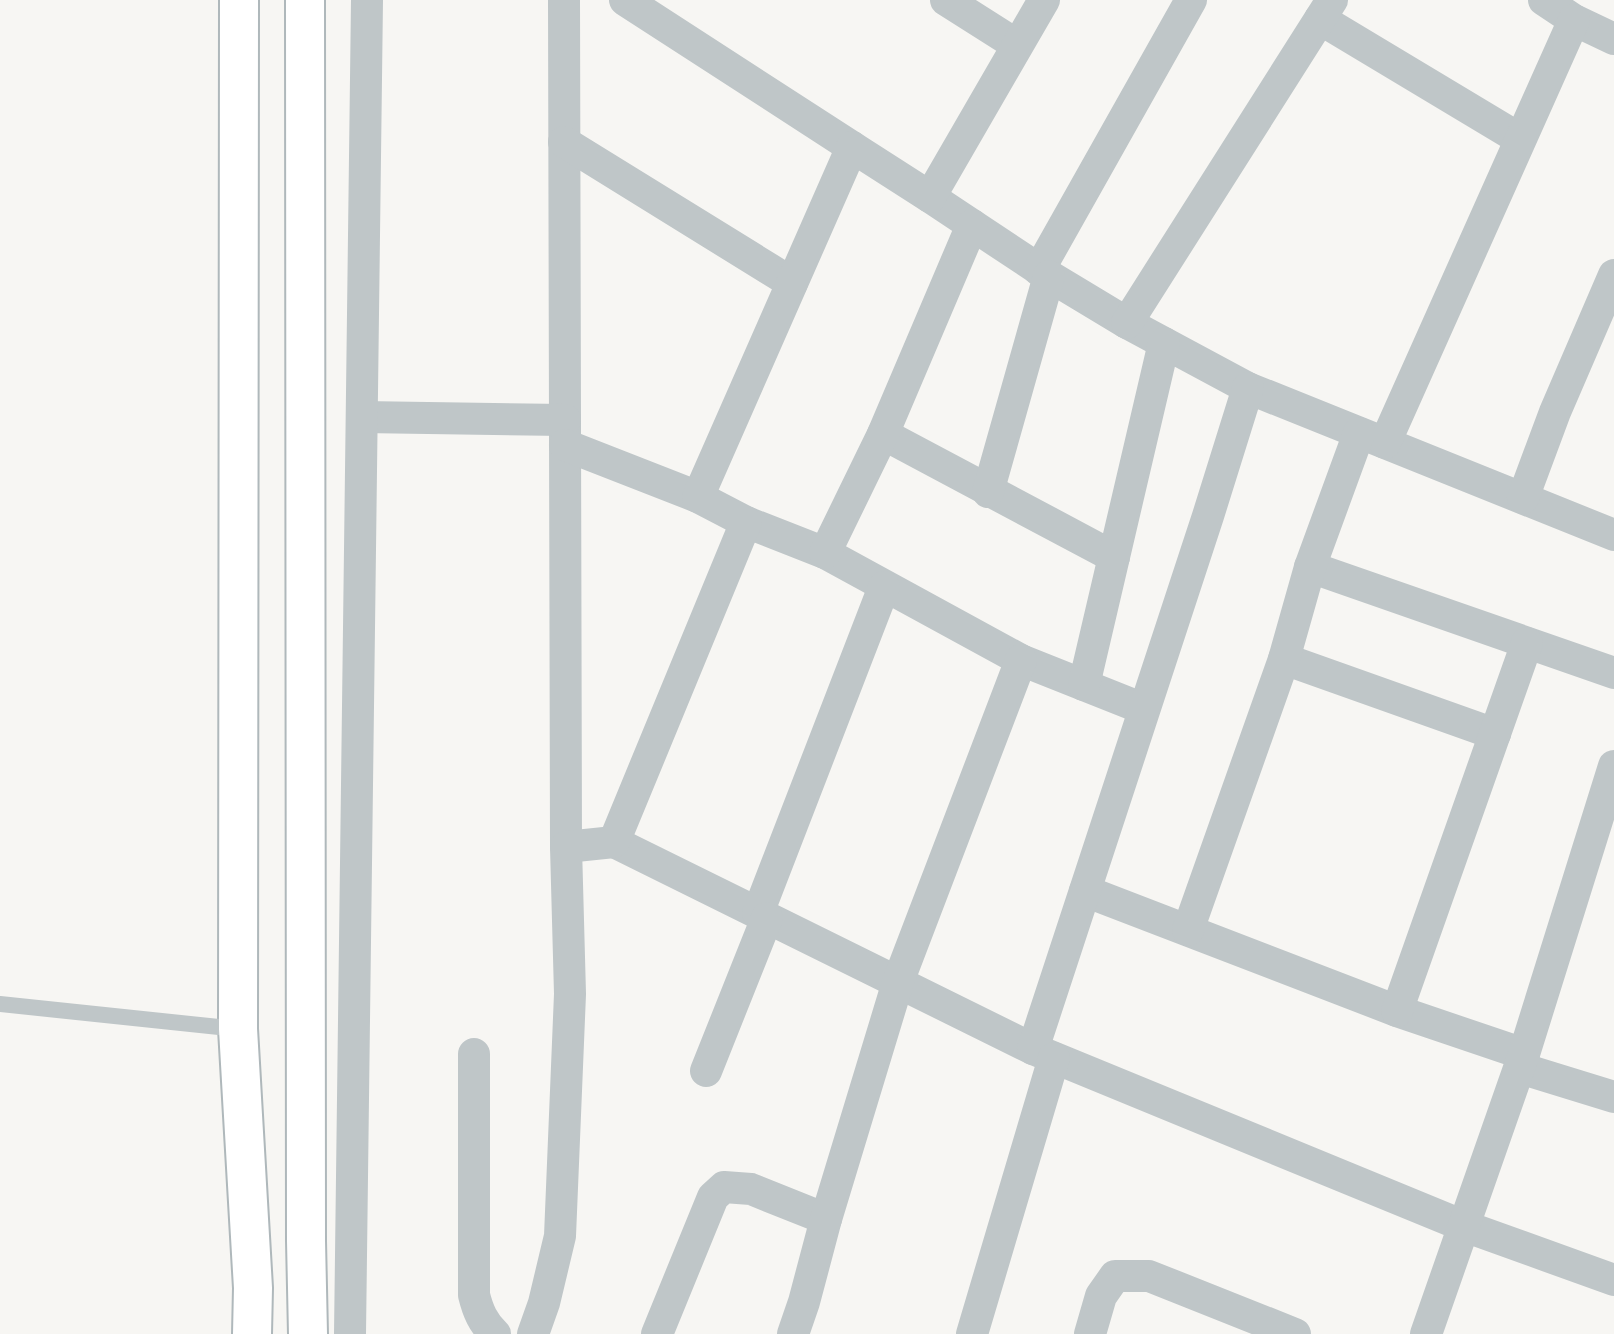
<svg xmlns="http://www.w3.org/2000/svg" width="1614" height="1334" viewBox="0 0 1614 1334" font-family="Overpass,sans-serif">
<rect width="100%" height="100%" fill="#f7f6f3"/>
<g fill="none" stroke-linecap="round" stroke-linejoin="round">
<defs>
<g id="secondary">
<path d="M 239,0 L 238,1029 L 253,1288 L 252,1334"/>
<path d="M 305,0 L 306,1241 L 308,1334"/>
</g>
</defs>
<use href="#secondary" stroke="#afb8bb" stroke-width="42"/>
<path stroke="#bfc6c8" stroke-width="16" d="M 0,1004 L 238,1029"/>
<g stroke="#bfc6c8" stroke-width="32">
<path d="M 564,0 L 566,847"/>
<path d="M 625,0 L 852,147"/>
<path d="M 946,0 L 1017,45"/>
<path d="M 1544,0 L 1574,20 L 1614,39"/>
<path d="M 1320,19 L 1520,139"/>
<path d="M 564,142 L 792,283"/>
<path d="M 930,197 L 1049,276 L 1127,323 L 1248,388 L 1614,535"/>
<path d="M 1039,270 L 1191,0"/>
<path d="M 1127,323 L 1332,0"/>
<path d="M 362,417 L 565,420"/>
<path d="M 883,434 L 1114,557"/>
<path d="M 1385,443 L 1574,20"/>
<path d="M 565,445 L 698,497"/>
<path d="M 988,492 L 1049,276"/>
<path d="M 1523,498 L 1555,412 L 1614,275"/>
<path d="M 746,522 L 825,553 L 1021,660 L 1144,709"/>
<path d="M 825,553 L 883,434 L 972,225"/>
<path d="M 1310,567 L 1614,673"/>
<path d="M 1284,659 L 1495,734"/>
<path d="M 1084,685 L 1164,343"/>
<path d="M 614,842 L 1033,1049 L 1464,1226 L 1614,1280"/>
<path d="M 1085,891 L 1397,1011 L 1524,1054"/>
<path d="M 758,913 L 884,587"/>
<path d="M 1188,930 L 1284,659 L 1310,567 L 1359,433"/>
<path d="M 1397,1011 L 1527,643"/>
<path d="M 1033,1049 L 1208,516 L 1248,388"/>
<path d="M 474,1054 L 474,1295 C 478,1311 483,1323 495,1334"/>
<path d="M 1520,1068 L 1614,1097"/>
<path d="M 706,1071 L 767,918"/>
<path d="M 350,1334 L 367,0"/>
<path d="M 533,1334 L 544,1303 L 560,1236 L 570,994 L 566,847 L 614,842 L 746,522 L 698,497 L 852,147 L 930,197 L 1044,0"/>
<path d="M 657,1334 L 713,1197 L 724,1187 L 751,1189 L 826,1219"/>
<path d="M 793,1334 L 804,1302 L 826,1219 L 898,982 L 1021,660"/>
<path d="M 972,1334 L 1054,1058"/>
<path d="M 1090,1334 L 1101,1296 L 1115,1276 L 1149,1276 L 1295,1334"/>
<path d="M 1426,1334 L 1524,1054 L 1614,766"/>
</g>
<use href="#secondary" stroke="#fff" stroke-width="38"/>
</g>
</svg>
